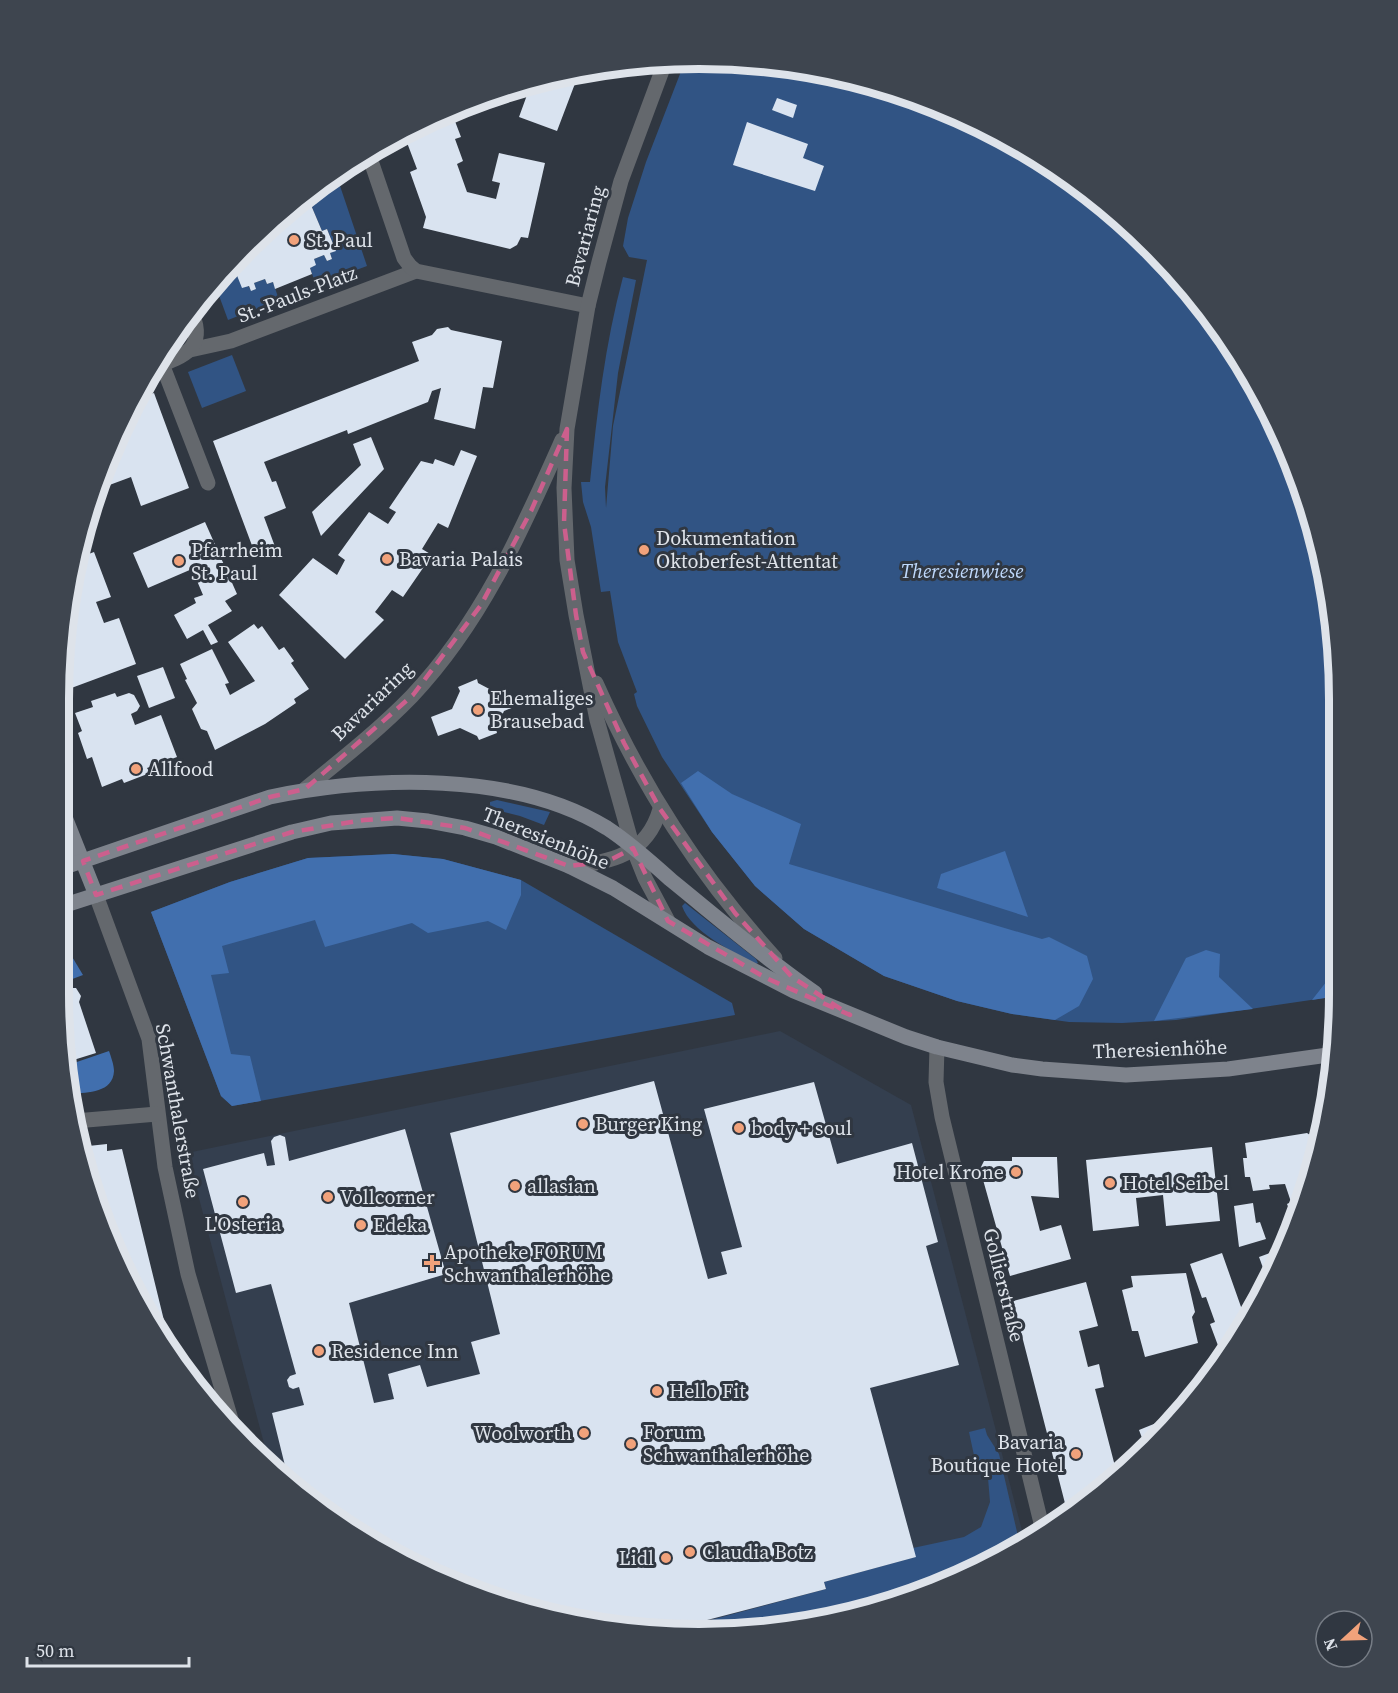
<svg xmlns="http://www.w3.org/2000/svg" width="1398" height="1693" viewBox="0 0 1398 1693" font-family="'Source Serif 4',serif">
<rect width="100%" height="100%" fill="#303741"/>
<path fill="#343f4f" d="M 780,1031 L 911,1105 L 1025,1542 L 982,1569 L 824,1622 L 657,1633 L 493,1601 L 343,1527 L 270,1466 L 187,1153 Z"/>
<g fill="#315484">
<path d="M 685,61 L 783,64 L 905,93 L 1020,144 L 1122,218 L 1207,309 L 1274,416 L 1318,534 L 1338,657 L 1338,996 L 1176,1020 L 1122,1023 L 1069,1022 L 1012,1014 L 957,1001 L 884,976 L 804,929 L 755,886 L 712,832 L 662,757 L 637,706 L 634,694 L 637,692 L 618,642 L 610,591 L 601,592 L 591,527 L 583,502 L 581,482 L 590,482 C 597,413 605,344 623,277 L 636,280 L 618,373 L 605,487 L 606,508 L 613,426 L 647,260 L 629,257 L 623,246 L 628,218 L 646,162 Z"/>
<path d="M 336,174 L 367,266 L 316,285 L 310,268 L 314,259 L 324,255 L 327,261 L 332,259 L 330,253 L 336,250 L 327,229 L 322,231 L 311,205 L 317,203 L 315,199 L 310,200 L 307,193 Z"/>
<path d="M 232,263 L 251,290 L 255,289 L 254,283 L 265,279 L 267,284 L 273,282 L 279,300 L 228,320 L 214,282 Z"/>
<path d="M 232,355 L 246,391 L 202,408 L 188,372 Z"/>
<path d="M 497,800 L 550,812 L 544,825 L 520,816 L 492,809 L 490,807 L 490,802 Z"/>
<path d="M 393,854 L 443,859 L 521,880 L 732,1003 L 735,1015 L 232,1106 L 221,1096 L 151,912 L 230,882 L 308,858 Z"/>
<path d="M 685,903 L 756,959 L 758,963 L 754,965 C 732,950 691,932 682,906 Z"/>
<path d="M 985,1428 L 987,1435 L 999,1454 L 1020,1545 L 982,1569 L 824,1622 L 662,1633 L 826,1589 L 824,1582 L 915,1557 L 913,1548 L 964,1537 L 981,1527 L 990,1502 L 988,1478 L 975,1460 L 969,1432 Z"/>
</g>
<g fill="#416fae">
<path d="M 698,771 L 732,794 L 801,824 L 789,864 L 1042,939 L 1049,937 L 1087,956 L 1093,979 L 1079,1006 L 1055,1020 L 1012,1014 L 957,1001 L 884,976 L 804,929 L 755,886 L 712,832 L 681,783 Z"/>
<path d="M 1005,851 L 1028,917 L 937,888 L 941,874 Z"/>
<path d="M 393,854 L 443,859 L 521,880 L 521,895 L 506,930 L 488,921 L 428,933 L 412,923 L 325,947 L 315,920 L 222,946 L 229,973 L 211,975 L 231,1054 L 250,1056 L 261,1101 L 232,1106 L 221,1096 L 151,912 L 230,882 L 308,858 Z"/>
<path d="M 1338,924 L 1338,996 L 1312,1000 L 1334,972 Z"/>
<path d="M 65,945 L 83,975 L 59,984 L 59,947 Z"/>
<path d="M 1206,950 L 1220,954 L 1219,977 L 1253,1009 L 1154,1021 L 1186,958 Z"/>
<path d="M 109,1051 C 111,1057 114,1065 114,1071 C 113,1093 88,1092 72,1094 L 68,1065 Z"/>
</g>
<g fill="#d9e3f0">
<path d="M 579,73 L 557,131 L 519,117 L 527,95 L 511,89 L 534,80 Z"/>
<path d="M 777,98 L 797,105 L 793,118 L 772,110 Z"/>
<path d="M 468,105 L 470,110 L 453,116 L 461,137 L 455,139 L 463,161 L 457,164 L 467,192 L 496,199 L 500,183 L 492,181 L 499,153 L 545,163 L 528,238 L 521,237 L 517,245 L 510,249 L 423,228 L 426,217 L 410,172 L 417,169 L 403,132 L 416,124 Z"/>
<path d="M 747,122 L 808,144 L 803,158 L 824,166 L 815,191 L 733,165 Z"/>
<path d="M 307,193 L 310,200 L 315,198 L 317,203 L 311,205 L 322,231 L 327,229 L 329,234 L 336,251 L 330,253 L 332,259 L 327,261 L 324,255 L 314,259 L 316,265 L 310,268 L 312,274 L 275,289 L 273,282 L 267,284 L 265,279 L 254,283 L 256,289 L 251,291 L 249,286 L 242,288 L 232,263 Z"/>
<path d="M 448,327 L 451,330 L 502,341 L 493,388 L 483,387 L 475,429 L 434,419 L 441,388 L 432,391 L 428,402 L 348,434 L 347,430 L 264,462 L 272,482 L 276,481 L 286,508 L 264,517 L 277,552 L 257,559 L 213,441 L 419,361 L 412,342 L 432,335 L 437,329 Z"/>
<path d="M 154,393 L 189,488 L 141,506 L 131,477 L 96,490 L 107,454 L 133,401 Z"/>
<path d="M 371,437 L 384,469 L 321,536 L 312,512 L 361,465 L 353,444 Z"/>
<path d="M 461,450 L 477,456 L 448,528 L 438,523 L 422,549 L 432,555 L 403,597 L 392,590 L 375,612 L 384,620 L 345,659 L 279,595 L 313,558 L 337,575 L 345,560 L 338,555 L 369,512 L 388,524 L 396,512 L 389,508 L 421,461 L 433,464 L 435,459 L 454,466 Z"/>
<path d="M 205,522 L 237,594 L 225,601 L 232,611 L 208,625 L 218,642 L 211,645 L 203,630 L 187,639 L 174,615 L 196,603 L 194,598 L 203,595 L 192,569 L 148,588 L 133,553 Z"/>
<path d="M 94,552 L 111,597 L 96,602 L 104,623 L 119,618 L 136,664 L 66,690 L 60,674 L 60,657 L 71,574 L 75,559 Z"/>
<path d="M 254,624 L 258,629 L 262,626 L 279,650 L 284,647 L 294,661 L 291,663 L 309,689 L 294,699 L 296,703 L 265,724 L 215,750 L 207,731 L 201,729 L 192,709 L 197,703 L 185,680 L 187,679 L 180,664 L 212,649 L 229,683 L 225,684 L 230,695 L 244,687 L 255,681 L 228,642 Z"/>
<path d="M 163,667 L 175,698 L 149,708 L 137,676 Z"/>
<path d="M 477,679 L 478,683 L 497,693 L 506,689 L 514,707 L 504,711 L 496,729 L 497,733 L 479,740 L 477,736 L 460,728 L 438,736 L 431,717 L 452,709 L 460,691 L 458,687 Z"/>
<path d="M 115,693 L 117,697 L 129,693 L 134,695 L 140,706 L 137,711 L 131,714 L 135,725 L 161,715 L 177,757 L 147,768 L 150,773 L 124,783 L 122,779 L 102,787 L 92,757 L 87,759 L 78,733 L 82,731 L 75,713 L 93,707 L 91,701 Z"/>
<path d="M 63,988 L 76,988 L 81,996 L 79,1002 L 96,1053 L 67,1062 L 58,994 L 59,989 Z"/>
<path d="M 654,1081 L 708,1279 L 727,1274 L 721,1252 L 742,1247 L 704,1109 L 814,1082 L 837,1164 L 912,1143 L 938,1242 L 926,1246 L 959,1365 L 870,1388 L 916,1557 L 824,1582 L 826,1589 L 657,1633 L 493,1601 L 343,1527 L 289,1482 L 272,1413 L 304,1405 L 299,1387 L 293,1389 L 289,1387 L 287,1380 L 290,1376 L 296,1374 L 271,1284 L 236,1293 L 203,1169 L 264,1153 L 267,1166 L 275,1165 L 271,1141 L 274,1137 L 280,1135 L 285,1137 L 289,1161 L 405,1129 L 446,1274 L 349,1303 L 374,1403 L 394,1399 L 388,1374 L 420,1365 L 427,1387 L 480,1374 L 471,1342 L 500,1334 L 450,1133 Z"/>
<path d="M 1307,1133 L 1316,1139 L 1319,1149 L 1318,1159 L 1296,1218 L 1293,1219 L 1287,1204 L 1291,1202 L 1285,1184 L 1269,1185 L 1270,1189 L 1253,1191 L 1250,1177 L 1245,1177 L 1243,1158 L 1247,1158 L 1245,1143 Z"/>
<path d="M 107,1144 L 107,1151 L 122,1149 L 171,1349 L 144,1314 L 80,1159 L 79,1147 Z"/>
<path d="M 1212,1147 L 1220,1221 L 1166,1226 L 1163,1195 L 1136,1198 L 1139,1226 L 1093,1231 L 1086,1160 Z"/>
<path d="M 1012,1157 L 1057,1157 L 1059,1198 L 1031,1196 L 1040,1231 L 1061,1225 L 1071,1259 L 1010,1276 L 980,1169 L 984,1161 L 1012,1161 Z"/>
<path d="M 1253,1203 L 1256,1223 L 1260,1222 L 1266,1239 L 1239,1247 L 1234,1206 Z"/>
<path d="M 1284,1248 L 1274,1277 L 1269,1284 L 1259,1257 Z"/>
<path d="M 1222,1253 L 1246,1321 L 1223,1359 L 1210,1324 L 1215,1322 L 1206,1297 L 1202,1298 L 1190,1264 Z"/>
<path d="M 1186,1273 L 1195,1312 L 1192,1317 L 1198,1343 L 1145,1357 L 1138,1331 L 1132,1331 L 1122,1290 L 1133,1287 L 1131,1276 Z"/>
<path d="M 1086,1282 L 1098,1326 L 1079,1331 L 1088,1367 L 1099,1364 L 1104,1387 L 1095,1389 L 1117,1474 L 1108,1483 L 1099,1486 L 1100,1491 L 1089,1502 L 1068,1515 L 1013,1301 Z"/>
<path d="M 1176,1415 L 1145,1446 L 1139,1430 Z"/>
</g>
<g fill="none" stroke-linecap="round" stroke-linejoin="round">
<path stroke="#64686d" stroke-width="15" d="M 190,350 L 231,341 L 416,271"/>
<g stroke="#64686d" stroke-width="15">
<path d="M 372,164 L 404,258 L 410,266 L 416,271 L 588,306"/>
<path d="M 162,364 L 208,483"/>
<path d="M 152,368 C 182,357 207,350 192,313"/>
<path d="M 96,895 L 149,1039 L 165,1167 L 188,1274 L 235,1433"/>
<path d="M 937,1047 L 936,1082 L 942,1117 L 1043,1531"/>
<path d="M 75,1121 L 157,1114"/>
</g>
<g stroke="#64686d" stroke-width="15">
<path d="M 666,60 L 621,181 L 599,262 L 588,306 L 567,429 L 564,488 L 567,560 L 576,615 L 597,720 L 633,848 L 645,878 L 668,921"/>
<path d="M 596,683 C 643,788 697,872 775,958"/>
<path d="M 305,789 C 342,759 379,730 412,696 C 482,622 522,530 562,440"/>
<path d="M 569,866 C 612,863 647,854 660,809"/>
</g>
<g stroke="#7e838c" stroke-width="15">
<path d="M 59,802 L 96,895"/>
<path d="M 59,869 L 270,797 C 373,776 515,771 607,828 C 630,843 651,862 671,880 C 718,918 764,958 815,993"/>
<path d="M 59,907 L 292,832 L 331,823 L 397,818 L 428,821 L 465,828 L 496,837 L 569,866 L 613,888 L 708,947 L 794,991 L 906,1037 L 937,1047 L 1012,1065 L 1042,1069 L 1126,1075 L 1228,1069 L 1335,1054"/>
</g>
</g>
<path fill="none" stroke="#cc5f8d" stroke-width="4.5" stroke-dasharray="12 8" stroke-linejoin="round" d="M 567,429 L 564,523 L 576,615 L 583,652 L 624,743 L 660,809 L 735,913 L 792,977 L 850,1015 L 766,978 L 668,921 L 633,848 L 608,861 L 569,866 L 465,828 L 397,818 L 364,820 L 292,832 L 96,895 L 83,861 L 270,797 L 305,789 L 413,695 L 481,605 L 531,511 Z"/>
<g fill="#f1a27b" stroke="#303741" stroke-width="2">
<circle cx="294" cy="240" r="6"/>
<circle cx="644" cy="550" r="6"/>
<circle cx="387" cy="559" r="6"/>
<circle cx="179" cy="561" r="6"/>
<circle cx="478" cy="710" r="6"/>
<circle cx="136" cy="769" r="6"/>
<circle cx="583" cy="1124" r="6"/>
<circle cx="739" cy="1128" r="6"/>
<circle cx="1016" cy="1172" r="6"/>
<circle cx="1110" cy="1183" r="6"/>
<circle cx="515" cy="1186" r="6"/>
<circle cx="328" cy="1197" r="6"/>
<circle cx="243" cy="1202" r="6"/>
<circle cx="361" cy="1225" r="6"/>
<path d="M429 1254h6v6h6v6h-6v6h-6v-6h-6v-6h6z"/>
<circle cx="319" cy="1351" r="6"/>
<circle cx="657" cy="1391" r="6"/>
<circle cx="584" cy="1433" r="6"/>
<circle cx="631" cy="1444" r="6"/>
<circle cx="1076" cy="1454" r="6"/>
<circle cx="690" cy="1552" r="6"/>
<circle cx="666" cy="1558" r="6"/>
</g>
<g text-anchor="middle" stroke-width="6" stroke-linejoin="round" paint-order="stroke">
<g font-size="20" fill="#dee3ea" stroke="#303741">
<text transform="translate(585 236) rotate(-75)" y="7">Bavariaring</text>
<text transform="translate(297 294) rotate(-21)" y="7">St.-Pauls-Platz</text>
<text transform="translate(372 701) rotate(-44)" y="7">Bavariaring</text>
<text transform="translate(546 838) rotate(22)" y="7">Theresienhöhe</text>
<text transform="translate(1160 1049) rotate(-2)" y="7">Theresienhöhe</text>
<text transform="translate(178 1111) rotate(80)" y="7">Schwanthalerstraße</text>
<text transform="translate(1004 1285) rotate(76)" y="7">Gollierstraße</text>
</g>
<g font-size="20" fill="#dee3ea" stroke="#303741" text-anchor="start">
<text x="306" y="247">St. Paul</text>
<text x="656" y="545">Dokumentation<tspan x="656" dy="23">Oktoberfest-Attentat</tspan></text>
<text x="191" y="557">Pfarrheim<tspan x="191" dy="23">St. Paul</tspan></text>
<text x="399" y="566">Bavaria Palais</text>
<text x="490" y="705">Ehemaliges<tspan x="490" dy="23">Brausebad</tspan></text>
<text x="148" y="776">Allfood</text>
<text x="595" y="1131">Burger King</text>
<text x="751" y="1135">body + soul</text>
<text x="1004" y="1179" text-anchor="end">Hotel Krone</text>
<text x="1122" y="1190">Hotel Seibel</text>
<text x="527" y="1193">allasian</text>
<text x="340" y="1204">Vollcorner</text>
<text x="243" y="1231" text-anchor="middle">L'Osteria</text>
<text x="373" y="1232">Edeka</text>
<text x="444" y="1259">Apotheke FORUM<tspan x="444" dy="23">Schwanthalerhöhe</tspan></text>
<text x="331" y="1358">Residence Inn</text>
<text x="669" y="1398">Hello Fit</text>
<text x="643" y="1439">Forum<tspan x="643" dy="23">Schwanthalerhöhe</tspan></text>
<text x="572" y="1440" text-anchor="end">Woolworth</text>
<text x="1064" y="1449" text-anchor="end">Bavaria<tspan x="1064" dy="23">Boutique Hotel</tspan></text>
<text x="702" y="1559">Claudia Botz</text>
<text x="654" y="1565" text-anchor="end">Lidl</text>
</g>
<g font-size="20" font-style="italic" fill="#bfd9fc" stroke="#303741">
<text x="962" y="578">Theresienwiese</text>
</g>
</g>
<path d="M0 0H1398V1693H0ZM699 69H699A630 630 0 0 1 1329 699V994A630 630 0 0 1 699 1624H699A630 630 0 0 1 69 994V699A630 630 0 0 1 699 69Z" fill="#3e454f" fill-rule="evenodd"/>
<path fill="none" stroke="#dee3ea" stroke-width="8" d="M699 69H699A630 630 0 0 1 1329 699V994A630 630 0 0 1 699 1624H699A630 630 0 0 1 69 994V699A630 630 0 0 1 699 69Z"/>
<g transform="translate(1344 1639) rotate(248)"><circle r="28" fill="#303741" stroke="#767c85" stroke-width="1.5"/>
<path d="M0-4.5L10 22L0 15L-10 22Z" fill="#f1a27b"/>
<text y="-9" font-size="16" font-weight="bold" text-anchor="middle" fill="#dee3ea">N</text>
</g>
<path d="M27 1657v9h162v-9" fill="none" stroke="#dee3ea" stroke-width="3"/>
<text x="36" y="1657" font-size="18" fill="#dee3ea" stroke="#303741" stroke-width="4.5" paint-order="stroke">50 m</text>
</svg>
